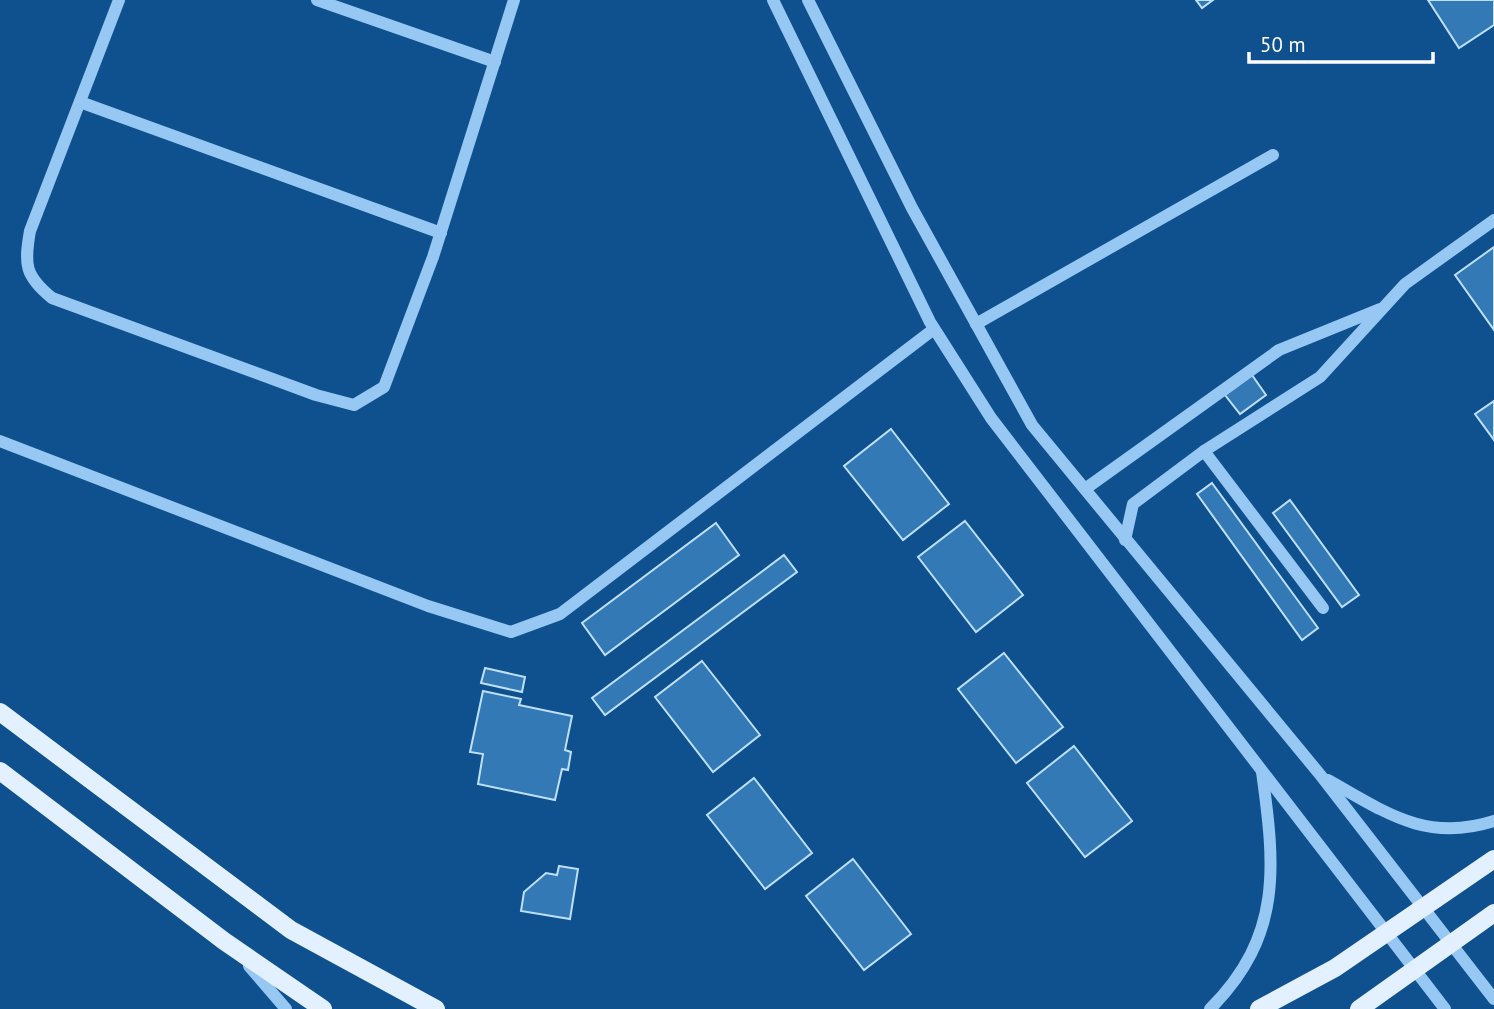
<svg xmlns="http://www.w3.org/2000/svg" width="1494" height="1009" viewBox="0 0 1494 1009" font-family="'PT Sans',sans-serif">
<rect width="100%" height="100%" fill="#0e518e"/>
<g fill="#3279b6" stroke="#bee0fe" stroke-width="2">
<path d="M 1196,0 L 1213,0 L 1202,8 Z"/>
<path d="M 1428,0 L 1494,0 L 1494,25 L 1459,48 Z"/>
<path d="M 1494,247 L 1494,330 L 1455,275 Z"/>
<path d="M 1252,375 L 1266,395 L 1240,414 L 1225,395 Z"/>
<path d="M 1494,401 L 1494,440 L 1475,414 Z"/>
<path d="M 891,429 L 949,504 L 903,540 L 844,466 Z"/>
<path d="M 1212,483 L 1318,628 L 1302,640 L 1197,494 Z"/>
<path d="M 1290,500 L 1359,595 L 1342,607 L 1273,513 Z"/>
<path d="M 965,521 L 1023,595 L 976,632 L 918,557 Z"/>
<path d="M 716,523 L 739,555 L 605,655 L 582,623 Z"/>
<path d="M 784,555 L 797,572 L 605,715 L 592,698 Z"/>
<path d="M 1004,653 L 1063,727 L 1016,763 L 958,689 Z"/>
<path d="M 702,661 L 760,735 L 713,772 L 655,697 Z"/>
<path d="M 485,668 L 525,677 L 522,692 L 481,683 Z"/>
<path d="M 483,691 L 521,699 L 519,705 L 572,716 L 565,750 L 571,752 L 568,770 L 562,769 L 555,800 L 478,784 L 483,754 L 470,752 Z"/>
<path d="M 1074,746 L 1132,821 L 1085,857 L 1027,783 Z"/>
<path d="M 754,778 L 812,853 L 765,889 L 707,815 Z"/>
<path d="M 853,859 L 911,934 L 864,970 L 806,896 Z"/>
<path d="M 559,866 L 578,869 L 570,919 L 521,911 L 524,892 L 546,873 L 557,875 Z"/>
</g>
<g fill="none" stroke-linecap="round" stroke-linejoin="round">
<g stroke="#96c8f3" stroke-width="12">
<path d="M 119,0 L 30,231 C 24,265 25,276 52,298 L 316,395 L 354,405 L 384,387 L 433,257 L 514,0"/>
<path d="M 317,0 L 495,62"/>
<path d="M 773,0 L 930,322 L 991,418 L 1445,1009"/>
<path d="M 808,0 L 912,208 L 1032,425 L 1322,777 L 1494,999"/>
<path d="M 80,102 L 441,233"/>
<path d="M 976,324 L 1273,155"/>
<path d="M 0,441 L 428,606 L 511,632 L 560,614 L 934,329"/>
<path d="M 1204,451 L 1323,608"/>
<path d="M 1085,489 L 1279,350 L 1380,309"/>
<path d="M 1125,540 L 1133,504 L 1204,451 L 1320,377 L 1405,284 L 1494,220"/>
<path d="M 1328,780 C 1385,812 1426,843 1494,821"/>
<path d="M 249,966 L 286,1009"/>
<path d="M 1210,1009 C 1283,936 1275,866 1262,772"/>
</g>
<g stroke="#e3f0ff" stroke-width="18">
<path d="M 0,712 L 291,930 L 436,1009"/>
<path d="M 0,771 L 224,941 L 323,1009"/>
<path d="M 1259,1009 L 1335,968 L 1494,859"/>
<path d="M 1359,1009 L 1494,913"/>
</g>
</g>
<path d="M1249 52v10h184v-10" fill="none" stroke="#ffffff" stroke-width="3.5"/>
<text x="1260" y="52" font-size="21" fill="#ffffff" stroke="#0e518e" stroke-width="5" paint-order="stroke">50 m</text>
</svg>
